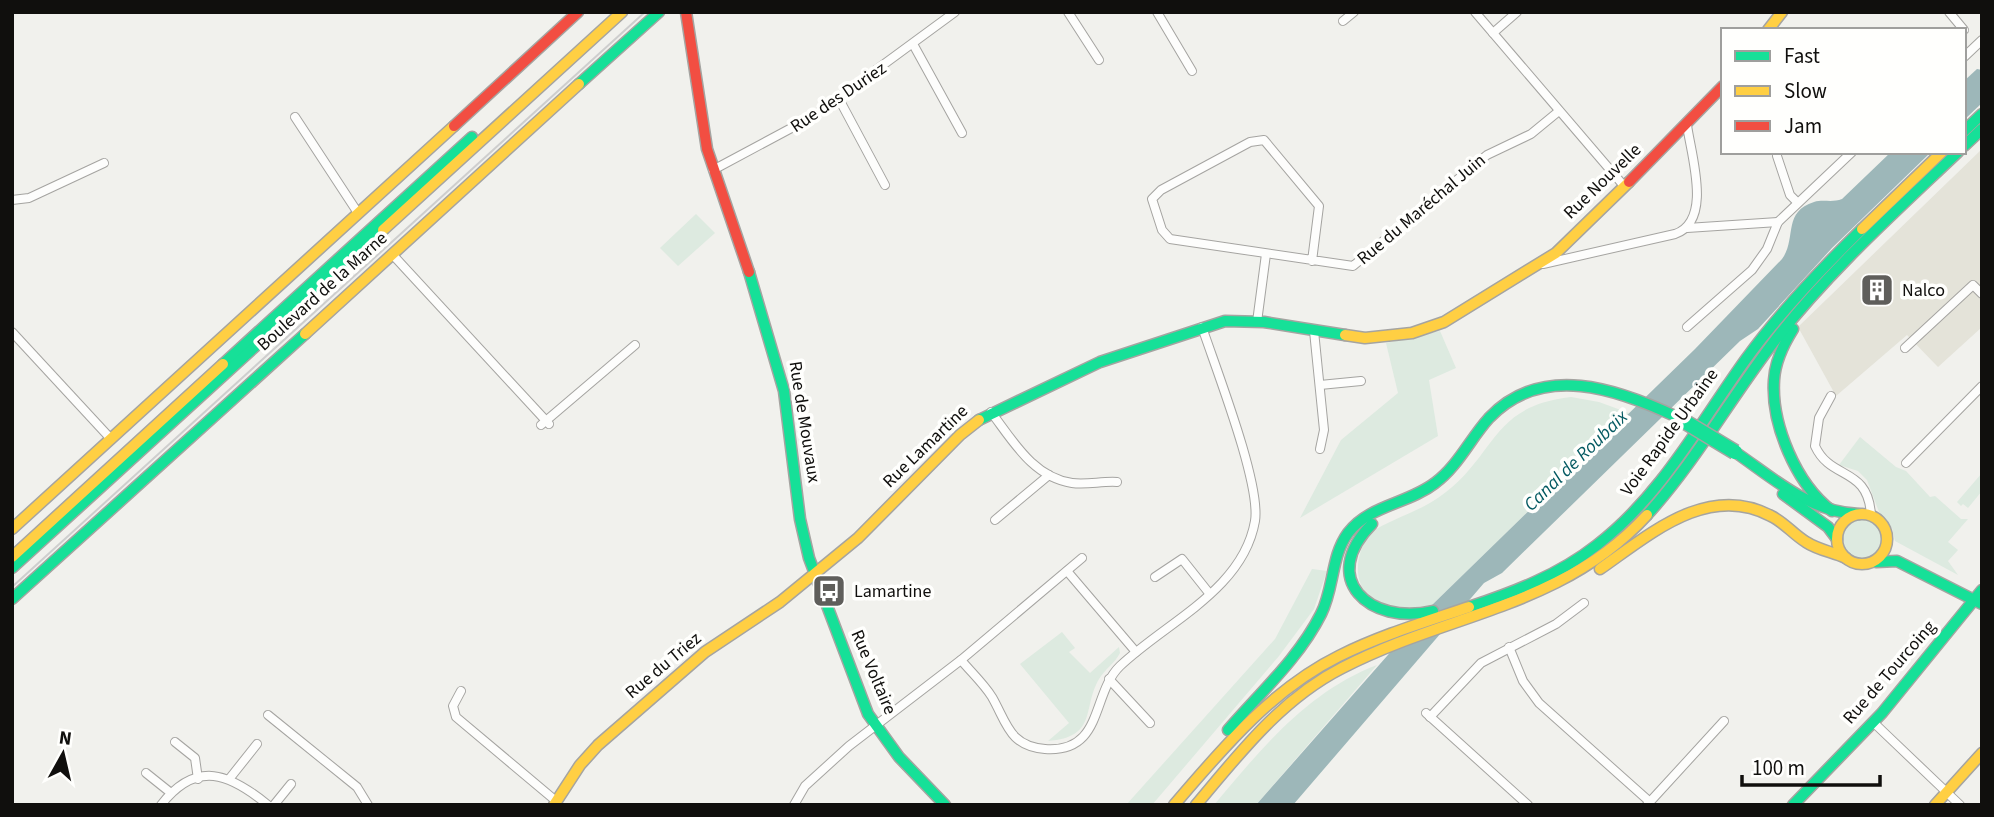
<svg xmlns="http://www.w3.org/2000/svg" width="1994" height="817" viewBox="0 0 1994 817" font-family="'Source Sans 3',sans-serif">
<rect width="100%" height="100%" fill="#f1f1ed"/>
<path fill="#e4e3d9" d="M 1982,149 L 1982,327 L 1938,367 L 1907,335 L 1836,396 L 1798,327 Z"/>
<g fill="#ddeae0">
<path d="M 696,214 L 715,233 L 678,266 L 660,248 Z"/>
<path d="M 1440,331 L 1456,368 L 1429,380 L 1438,436 L 1300,518 L 1341,440 L 1398,393 L 1386,343 Z"/>
<path d="M 1571,397 L 1599,402 L 1629,413 L 1431,606 C 1419,608 1404,611 1392,608 C 1353,600 1350,561 1370,533 C 1394,517 1423,511 1446,492 C 1497,452 1492,406 1571,397 Z"/>
<path d="M 1860,437 L 1896,467 L 1906,471 L 1930,497 L 1935,496 L 1961,519 L 1968,519 L 1948,542 L 1958,550 L 1948,561 L 1958,575 L 1895,541 L 1892,528 L 1879,512 L 1867,480 L 1858,471 L 1839,465 Z"/>
<path d="M 1982,473 L 1982,491 L 1968,508 L 1963,504 L 1961,506 L 1957,502 Z"/>
<circle cx="1862" cy="539" r="20"/>
<path d="M 1312,569 L 1327,571 L 1314,609 L 1279,656 L 1152,805 L 1126,805 L 1275,639 Z"/>
<path d="M 1062,632 L 1075,648 L 1069,652 L 1090,673 L 1119,647 L 1120,653 C 1115,663 1105,669 1099,679 C 1082,708 1098,737 1048,741 L 1069,723 L 1020,664 Z"/>
<path d="M 1377,665 L 1256,805 L 1214,805 C 1260,750 1308,691 1377,665 Z"/>
</g>
<g fill="#9db7b9">
<path d="M 1977,69 L 1982,70 L 1982,103 L 1964,120 L 1964,81 Z"/>
<path d="M 1891,152 L 1931,152 L 1832,248 L 1758,329 L 1740,341 L 1502,573 L 1484,583 L 1293,805 L 1256,805 L 1431,606 L 1695,349 L 1782,259 C 1797,239 1782,212 1814,202 C 1823,199 1832,203 1842,199 Z"/>
</g>
<g fill="none" stroke-linecap="round" stroke-linejoin="round">
<defs>
<g id="street">
<path d="M 1068,12 L 1099,60"/>
<path d="M 1157,12 L 1192,71"/>
<path d="M 1475,12 L 1624,186"/>
<path d="M 1949,12 L 1964,30"/>
<path d="M 1343,21 L 1354,12"/>
<path d="M 1493,33 L 1517,12"/>
<path d="M 913,44 L 962,133"/>
<path d="M 1964,57 L 1982,40"/>
<path d="M 839,99 L 885,185"/>
<path d="M 295,117 L 358,213"/>
<path d="M 1777,156 L 1790,195 L 1797,202"/>
<path d="M 713,170 L 812,117 L 955,12"/>
<path d="M 12,200 L 29,198 L 104,163"/>
<path d="M 1687,228 L 1778,222"/>
<path d="M 392,254 L 549,424"/>
<path d="M 1312,261 L 1319,206 L 1264,140 L 1250,142 L 1161,190 L 1152,199 L 1162,230 L 1170,239 L 1353,266 L 1487,155 L 1531,134 L 1559,111"/>
<path d="M 1543,264 L 1675,234 C 1713,221 1691,155 1687,125"/>
<path d="M 1257,322 L 1266,254"/>
<path d="M 1687,327 L 1752,270 L 1767,249 L 1778,222 L 1852,152"/>
<path d="M 1314,331 L 1324,430 L 1320,449"/>
<path d="M 12,332 L 111,439"/>
<path d="M 1905,348 L 1973,285 L 1982,294"/>
<path d="M 1320,385 L 1361,381"/>
<path d="M 1831,396 L 1819,418 L 1815,446 C 1831,481 1868,466 1871,515"/>
<path d="M 991,412 C 1013,441 1033,477 1072,483 C 1087,485 1102,481 1117,482"/>
<path d="M 541,425 L 635,345"/>
<path d="M 1906,463 L 1982,386"/>
<path d="M 995,520 L 1049,475"/>
<path d="M 1067,571 L 1136,652"/>
<path d="M 1155,577 L 1182,559 L 1209,593"/>
<path d="M 1509,647 L 1523,681 L 1539,703 L 1650,802"/>
<path d="M 961,660 C 971,672 984,684 992,697 C 1007,723 1009,746 1045,749 C 1104,753 1091,694 1120,666 C 1166,622 1243,590 1255,521 C 1261,484 1216,369 1202,327"/>
<path d="M 1109,679 L 1150,723"/>
<path d="M 461,691 L 453,706 L 456,717 L 556,801"/>
<path d="M 1426,713 L 1528,805"/>
<path d="M 268,715 L 357,787 L 368,805"/>
<path d="M 1430,717 L 1481,663 L 1556,624 L 1584,603"/>
<path d="M 1873,722 L 1960,805"/>
<path d="M 175,742 L 195,758 L 198,779"/>
<path d="M 146,773 L 171,793"/>
<path d="M 230,778 L 257,744"/>
<path d="M 161,805 C 197,759 230,774 268,805"/>
<path d="M 274,805 L 291,784"/>
<path d="M 794,805 L 805,786 L 849,746 L 961,660 L 1082,558"/>
<path d="M 1647,805 L 1724,721"/>
</g>
<g id="fast">
<path d="M 579,84 L 659,12"/>
<path d="M 1964,131 L 1982,114"/>
<path d="M 1964,146 L 1982,129"/>
<path d="M 749,272 L 784,391 L 800,519 L 809,558 L 868,714 L 899,757 L 945,805"/>
<path d="M 1793,329 C 1783,345 1775,361 1774,380 C 1771,424 1796,484 1832,511"/>
<path d="M 223,364 L 472,137"/>
<path d="M 979,420 L 1100,362 L 1225,321 L 1264,322 L 1345,335"/>
<path d="M 1735,452 C 1773,478 1811,513 1859,514"/>
<path d="M 1783,494 L 1828,527 L 1837,539"/>
<path d="M 1647,515 C 1696,461 1731,397 1776,339 C 1830,270 1895,212 1958,152"/>
<path d="M 1372,524 C 1318,578 1369,626 1433,611"/>
<path d="M 1876,562 L 1897,561 L 1982,604"/>
<path d="M 12,568 L 383,230"/>
<path d="M 12,599 L 305,334"/>
<path d="M 1469,607 C 1514,592 1559,575 1597,545 C 1661,496 1700,423 1746,359 C 1780,312 1821,269 1862,229"/>
<path d="M 1228,730 C 1260,693 1299,658 1321,614 C 1334,589 1331,556 1348,533 C 1369,505 1408,504 1435,483 C 1458,466 1470,439 1489,418 C 1542,362 1618,389 1677,417"/>
<path d="M 1793,805 L 1882,713 L 1982,590"/>
</g>
<g id="slow">
<path d="M 1768,30 L 1782,12"/>
<path d="M 1862,229 L 1942,152"/>
<path d="M 383,230 L 622,12"/>
<path d="M 305,334 L 579,84"/>
<path d="M 1345,335 L 1365,338 L 1412,333 L 1444,322 L 1556,253 L 1629,182"/>
<circle cx="1862" cy="539" r="25"/>
<path d="M 12,529 L 454,126"/>
<path d="M 12,557 L 223,364"/>
<path d="M 1600,569 C 1649,535 1708,482 1771,516 C 1784,522 1793,534 1806,542 C 1818,550 1833,552 1846,558"/>
<path d="M 554,805 L 580,765 L 598,745 L 705,652 L 780,602 L 858,538 L 960,435 L 979,420"/>
<path d="M 1174,805 C 1222,749 1272,689 1339,656 C 1381,635 1425,622 1469,607"/>
<path d="M 1196,805 C 1239,754 1281,699 1342,668 C 1448,613 1562,608 1647,515"/>
<path d="M 1935,805 L 1982,753"/>
</g>
<g id="jam">
<path d="M 686,12 L 707,149 L 749,272"/>
<path d="M 454,126 L 578,12"/>
<path d="M 1629,182 L 1723,86"/>
</g>
</defs>
<use href="#street" stroke="#a5a4a1" stroke-width="10"/>
<use href="#fast" stroke="#a5a4a1" stroke-width="13"/>
<use href="#slow" stroke="#a5a4a1" stroke-width="13"/>
<use href="#jam" stroke="#a5a4a1" stroke-width="13"/>
<use href="#street" stroke="#fdfdfc" stroke-width="8"/>
<use href="#fast" stroke="#16e098" stroke-width="10"/>
<use href="#slow" stroke="#ffcf43" stroke-width="10"/>
<use href="#jam" stroke="#f24e42" stroke-width="10"/>
<path stroke="#cecece" stroke-width="2" d="M 12,587 L 645,12"/>
<defs>
<path id="fast-bridge" d="M 1677,417 L 1735,452"/>
</defs>
<use href="#fast-bridge" stroke="#a5a4a1" stroke-width="17" stroke-linecap="butt"/>
<use href="#fast-bridge" stroke="#16e098" stroke-width="14"/>
</g>
<defs>
<symbol id="building-square" viewBox="-11 -11 22 22"><rect x="-9" y="-9" width="18" height="18" rx="4" fill="#5f5e5b" stroke="#fffffd"/><path d="M-4-6H4V6H1V3H-1V6H-4ZM-2.5-4.3h1.7v1.8h-1.7ZM.8-4.3h1.7v1.8H.8ZM-2.5-1h1.7V.8h-1.7ZM.8-1h1.7V.8H.8Z" fill="#fff"/></symbol>
<symbol id="bus-square" viewBox="-11 -11 22 22"><rect x="-9" y="-9" width="18" height="18" rx="4" fill="#5f5e5b" stroke="#fffffd"/><path d="M-5-6H5V4H4V6H2V4H-2V6H-4V4H-5ZM-3.5-4V0h7V-4ZM-3.5 1.2v1.5H-2V1.2ZM2 1.2v1.5H3.5V1.2Z" fill="#fff"/></symbol>
</defs>
<g fill-rule="evenodd">
<use href="#building-square" x="1858" y="271" width="38" height="38"/>
<use href="#bus-square" x="810" y="572" width="38" height="38"/>
</g>
<g text-anchor="middle" stroke-width="7" stroke-linejoin="round" paint-order="stroke">
<g font-size="18" fill="#100f0d" stroke="#fffffd">
<text transform="translate(838 97) rotate(-34)" y="6">Rue des Duriez</text>
<text transform="translate(1602 181) rotate(-44)" y="6">Rue Nouvelle</text>
<text transform="translate(1421 209) rotate(-40)" y="6">Rue du Maréchal Juin</text>
<text transform="translate(322 291) rotate(-42)" y="6">Boulevard de la Marne</text>
<text transform="translate(805 422) rotate(81)" y="6">Rue de Mouvaux</text>
<text transform="translate(1669 432) rotate(-54)" y="6">Voie Rapide Urbaine</text>
<text transform="translate(925 446) rotate(-44)" y="6">Rue Lamartine</text>
<text transform="translate(663 665) rotate(-40)" y="6">Rue du Triez</text>
<text transform="translate(874 672) rotate(67)" y="6">Rue Voltaire</text>
<text transform="translate(1889 672) rotate(-49)" y="6">Rue de Tourcoing</text>
</g>
<g font-size="18" fill="#100f0d" stroke="#fffffd" text-anchor="start">
<text x="1902" y="296">Nalco</text>
<text x="854" y="597">Lamartine</text>
</g>
<g font-size="19" font-style="italic" fill="#035961" stroke="#fffffd">
<text transform="translate(1575 460) rotate(-44)" y="7">Canal de Roubaix</text>
</g>
</g>
<rect width="1994" height="817" fill="none" stroke="#100f0d" stroke-width="28"/>
<rect x="1721" y="28" width="245" height="126" fill="#fffffd" stroke="#9f9f9d" stroke-width="2"/>
<rect x="1735" y="51" width="35" height="10" fill="#16e098" stroke="#9f9f9d" stroke-width="2"/>
<text x="1784" y="63" font-size="21" fill="#100f0d">Fast</text>
<rect x="1735" y="86" width="35" height="10" fill="#ffcf43" stroke="#9f9f9d" stroke-width="2"/>
<text x="1784" y="98" font-size="21" fill="#100f0d">Slow</text>
<rect x="1735" y="121" width="35" height="10" fill="#f24e42" stroke="#9f9f9d" stroke-width="2"/>
<text x="1784" y="133" font-size="21" fill="#100f0d">Jam</text>
<g transform="translate(63 754) rotate(8)" stroke="#fffffd" stroke-width="5" paint-order="stroke">
<path d="M0-5L12 26L0 18L-12 26Z" fill="#100f0d"/>
<text y="-10" font-size="19" font-weight="bold" text-anchor="middle" fill="#100f0d">N</text>
</g>
<path d="M1742 775v10h138v-10" fill="none" stroke="#100f0d" stroke-width="3.5"/>
<text x="1752" y="775" font-size="21" fill="#100f0d" stroke="#fffffd" stroke-width="5" paint-order="stroke">100 m</text>
</svg>
